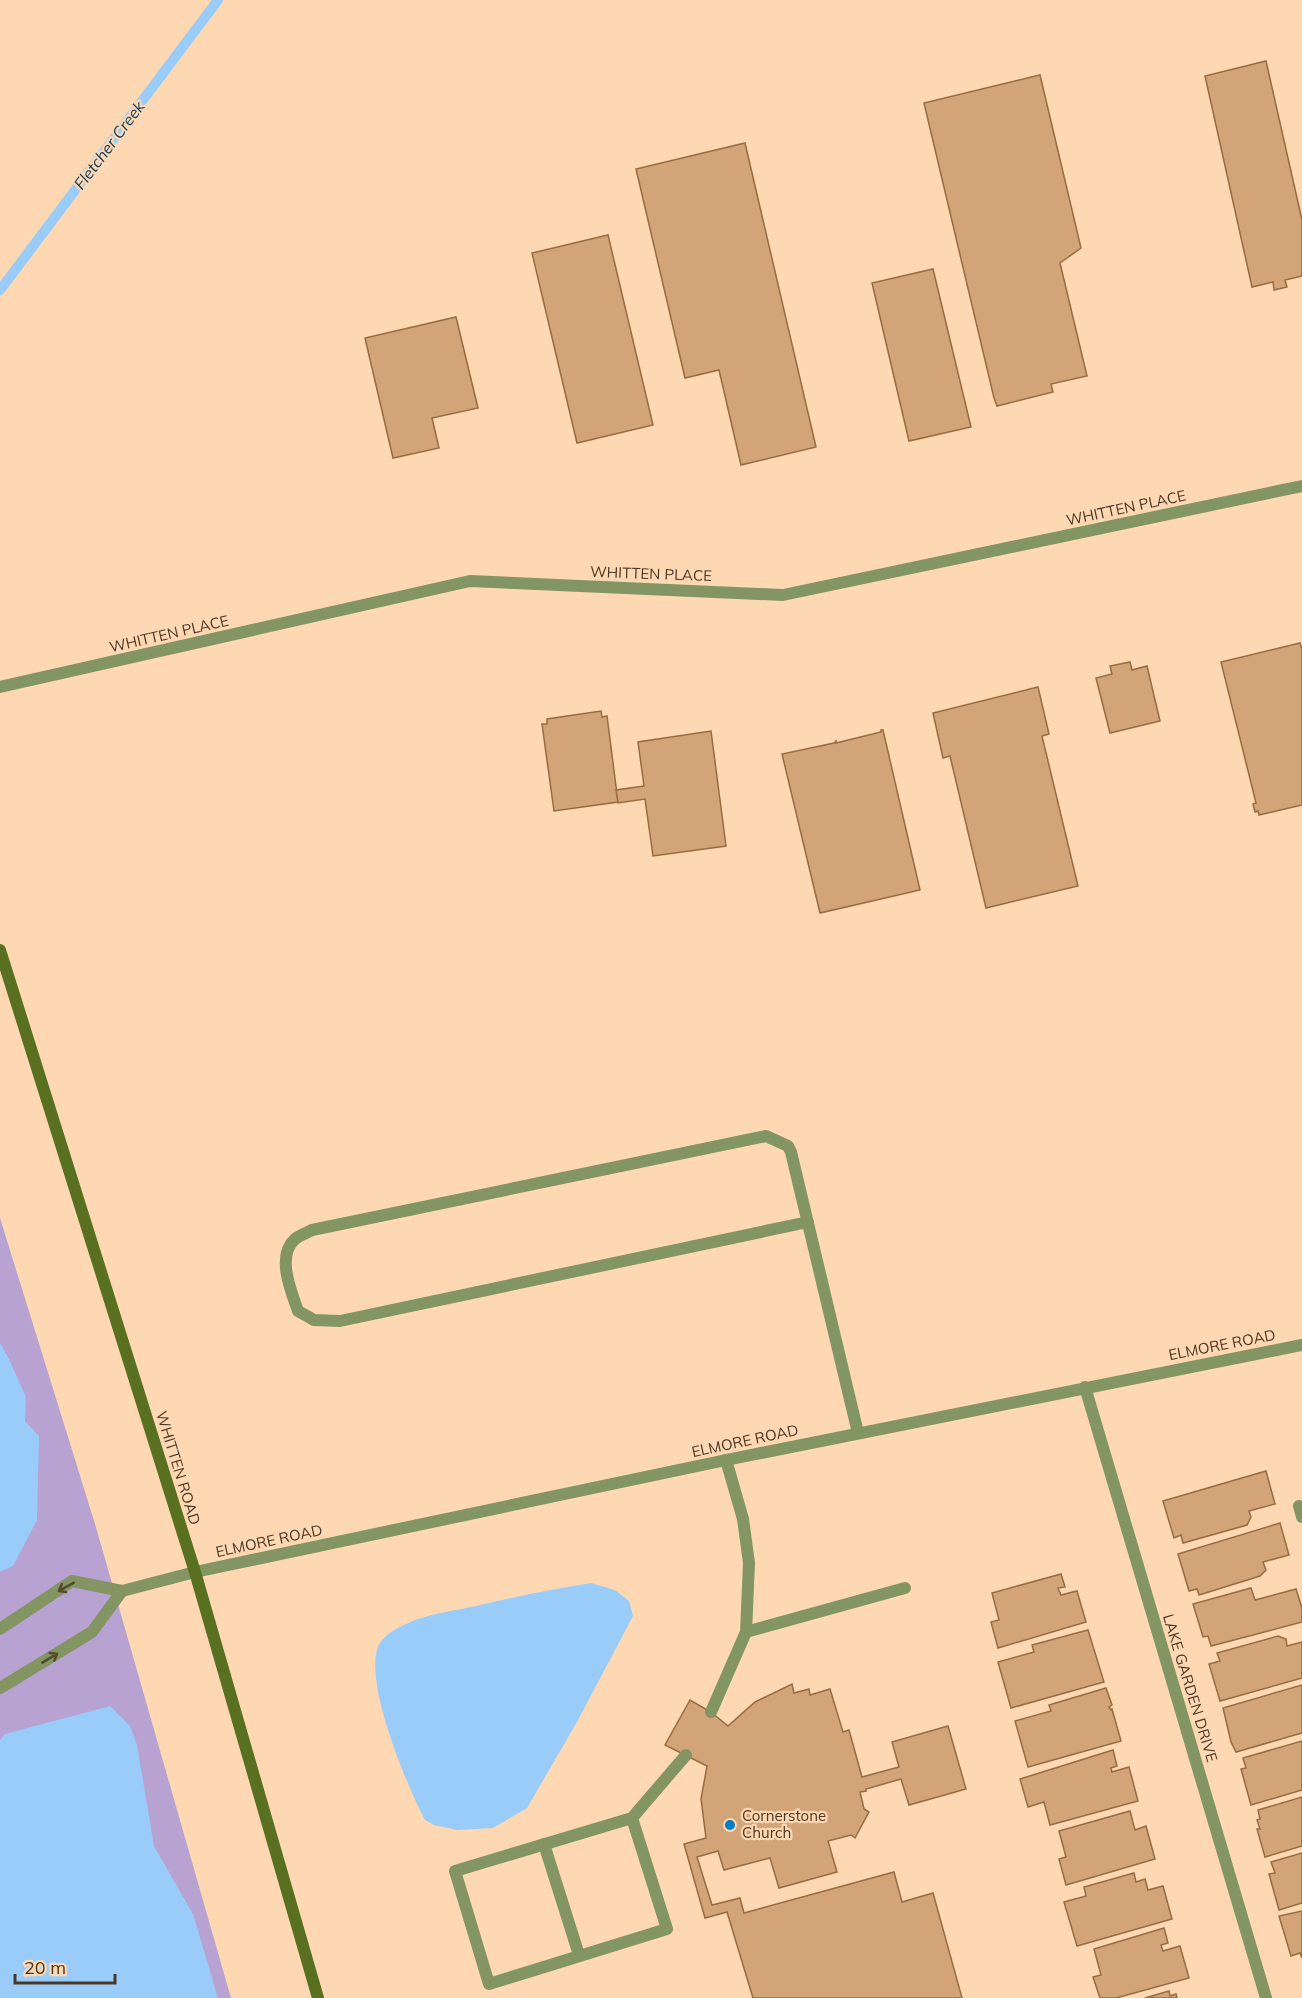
<svg xmlns="http://www.w3.org/2000/svg" width="1302" height="1998" viewBox="0 0 1302 1998" font-family="Mulish,sans-serif">
<rect width="100%" height="100%" fill="#fed7b3"/>
<path fill="#b7a2d1" d="M 0,1218 L 95,1524 L 231,1998 L 0,1998 Z"/>
<g fill="#99ccf8">
<path d="M 0,1343 L 9,1359 L 26,1397 L 25,1421 L 39,1436 L 37,1520 L 13,1566 L 0,1572 Z"/>
<path d="M 591,1583 L 615,1590 L 629,1601 L 633,1616 L 578,1720 L 527,1808 L 493,1828 L 457,1830 L 434,1825 L 425,1820 C 408,1788 360,1675 380,1643 C 388,1631 404,1624 418,1619 C 436,1613 457,1610 476,1606 C 514,1597 552,1589 591,1583 Z"/>
<path d="M 110,1706 L 130,1726 L 137,1745 L 154,1846 L 193,1914 L 218,1998 L 0,1998 L 0,1740 L 5,1734 Z"/>
</g>
<g fill="none" stroke-linecap="round" stroke-linejoin="round">
<path stroke="#99ccf8" stroke-width="10" d="M 0,290 L 218,0"/>
</g>
<g fill="#d2a478" stroke="#976c42" stroke-width="1.5">
<path d="M 1266,61 L 1302,220 L 1302,276 L 1285,280 L 1287,287 L 1274,290 L 1273,282 L 1252,287 L 1205,76 Z"/>
<path d="M 1040,75 L 1081,248 L 1060,263 L 1087,376 L 1051,384 L 1053,392 L 997,406 L 994,398 L 924,103 Z"/>
<path d="M 745,143 L 816,447 L 741,465 L 719,370 L 685,378 L 636,169 Z"/>
<path d="M 608,235 L 653,425 L 577,443 L 532,253 Z"/>
<path d="M 933,269 L 971,427 L 909,441 L 872,283 Z"/>
<path d="M 456,317 L 478,408 L 432,418 L 439,448 L 393,458 L 365,338 Z"/>
<path d="M 1300,643 L 1302,649 L 1302,805 L 1259,815 L 1258,811 L 1255,812 L 1253,804 L 1256,803 L 1221,662 Z"/>
<path d="M 1130,662 L 1132,670 L 1147,666 L 1160,721 L 1110,733 L 1096,678 L 1112,674 L 1110,666 Z"/>
<path d="M 1038,687 L 1049,734 L 1042,736 L 1078,886 L 986,908 L 950,756 L 943,758 L 933,713 Z"/>
<path d="M 601,711 L 602,717 L 607,716 L 618,802 L 554,811 L 542,724 L 547,724 L 547,719 Z"/>
<path d="M 881,730 L 883,730 L 920,890 L 820,913 L 782,754 L 834,743 L 836,741 L 836,743 L 881,732 Z"/>
<path d="M 711,731 L 726,846 L 653,856 L 645,799 L 618,803 L 618,802 L 616,790 L 644,786 L 638,742 Z"/>
<path d="M 1266,1471 L 1275,1504 L 1249,1511 L 1251,1517 L 1247,1525 L 1183,1543 L 1181,1535 L 1174,1538 L 1163,1501 Z"/>
<path d="M 1280,1523 L 1289,1555 L 1263,1562 L 1266,1570 L 1260,1576 L 1199,1595 L 1197,1589 L 1189,1591 L 1178,1554 Z"/>
<path d="M 1061,1574 L 1065,1587 L 1058,1588 L 1061,1595 L 1077,1591 L 1086,1622 L 998,1648 L 991,1622 L 999,1620 L 992,1593 Z"/>
<path d="M 1251,1588 L 1255,1600 L 1296,1589 L 1302,1608 L 1302,1622 L 1211,1646 L 1208,1636 L 1203,1637 L 1193,1604 Z"/>
<path d="M 1088,1630 L 1104,1682 L 1011,1708 L 998,1662 L 1034,1652 L 1032,1645 Z"/>
<path d="M 1278,1636 L 1286,1639 L 1287,1646 L 1302,1642 L 1302,1678 L 1220,1701 L 1209,1664 L 1220,1661 L 1217,1653 Z"/>
<path d="M 792,1684 L 794,1693 L 809,1689 L 810,1695 L 830,1689 L 843,1732 L 849,1730 L 862,1777 L 899,1767 L 892,1742 L 948,1726 L 966,1789 L 909,1805 L 901,1779 L 866,1789 L 866,1791 L 860,1792 L 864,1809 L 869,1812 L 855,1838 L 851,1835 L 828,1841 L 837,1872 L 779,1888 L 770,1858 L 724,1870 L 718,1851 L 697,1857 L 712,1905 L 740,1898 L 744,1913 L 894,1872 L 902,1902 L 933,1893 L 962,1998 L 753,1998 L 727,1912 L 705,1918 L 684,1844 L 706,1838 L 701,1799 L 707,1766 L 665,1745 L 690,1700 L 711,1712 L 728,1726 L 755,1702 Z"/>
<path d="M 1302,1685 L 1302,1733 L 1236,1752 L 1231,1742 L 1223,1708 Z"/>
<path d="M 1106,1688 L 1112,1705 L 1109,1707 L 1111,1710 L 1112,1709 L 1121,1741 L 1028,1767 L 1015,1721 L 1051,1711 L 1049,1705 Z"/>
<path d="M 1302,1741 L 1302,1790 L 1251,1805 L 1241,1769 L 1246,1768 L 1243,1758 Z"/>
<path d="M 1113,1750 L 1117,1766 L 1111,1768 L 1112,1772 L 1129,1767 L 1138,1801 L 1050,1825 L 1044,1802 L 1028,1807 L 1020,1779 Z"/>
<path d="M 1302,1797 L 1302,1846 L 1265,1857 L 1257,1829 L 1260,1829 L 1257,1820 L 1260,1819 L 1258,1810 Z"/>
<path d="M 1130,1811 L 1135,1830 L 1146,1826 L 1155,1859 L 1066,1885 L 1059,1859 L 1066,1857 L 1059,1831 Z"/>
<path d="M 1302,1853 L 1302,1903 L 1279,1910 L 1269,1874 L 1275,1873 L 1271,1862 Z"/>
<path d="M 1134,1873 L 1136,1882 L 1145,1879 L 1148,1890 L 1163,1886 L 1172,1919 L 1077,1946 L 1064,1902 L 1086,1896 L 1084,1887 Z"/>
<path d="M 1302,1911 L 1302,1958 L 1300,1953 L 1291,1956 L 1279,1916 Z"/>
<path d="M 1164,1928 L 1168,1943 L 1161,1945 L 1163,1951 L 1180,1946 L 1189,1978 L 1116,1998 L 1100,1998 L 1093,1977 L 1101,1975 L 1094,1949 Z"/>
<path d="M 1169,1991 L 1170,1996 L 1176,1994 L 1177,1998 L 1145,1998 Z"/>
</g>
<g fill="none" stroke-linecap="round" stroke-linejoin="round">
<g stroke="#839563" stroke-width="12">
<path d="M 808,1222 L 340,1321 L 314,1320 L 298,1311 C 291,1291 276,1256 295,1239 C 300,1235 307,1233 312,1230 L 766,1136 L 788,1146 L 791,1152 L 858,1433"/>
<path d="M 1299,1506 L 1302,1517"/>
<path d="M 746,1632 L 905,1588"/>
<path d="M 711,1712 L 746,1632 L 749,1563 L 743,1519 L 726,1460"/>
<path d="M 632,1818 L 667,1929 L 489,1984 L 455,1871 L 632,1818 L 686,1755"/>
<path d="M 544,1844 L 579,1955"/>
</g>
<g stroke="#839563" stroke-width="12">
<path d="M 0,687 L 470,581 L 783,595 L 1302,486"/>
<path d="M 1085,1387 L 1266,1998"/>
<path d="M 0,1629 L 72,1581 L 122,1591 L 195,1572"/>
<path d="M 0,1688 L 92,1632 L 122,1591"/>
</g>
<path stroke="#839563" stroke-width="12" d="M 195,1572 L 726,1460 L 1302,1345"/>
<path stroke="#58701f" stroke-width="12" d="M 0,950 L 195,1572 L 318,1998"/>
</g>
<defs><path id="oneway-shaft" d="M-6 0H5M1.5-3L5.5 0L1.5 3" fill="none" stroke-width="1.6" stroke-linecap="round" stroke-linejoin="round" transform="scale(1.5)"/></defs>
<g stroke="#554a31">
<use href="#oneway-shaft" transform="translate(66 1587) rotate(151)"/>
<use href="#oneway-shaft" transform="translate(50 1658) rotate(-31)"/>
</g>
<circle fill="#007ec7" stroke="#fed7b3" stroke-width="2" cx="730" cy="1825" r="6"/>
<g text-anchor="middle" stroke-width="4.5" stroke-linejoin="round" paint-order="stroke">
<g font-size="15" fill="#4a3724" stroke="#fed7b3">
<text transform="translate(1126 508) rotate(-12)" y="5">WHITTEN PLACE</text>
<text transform="translate(651 574) rotate(2)" y="5">WHITTEN PLACE</text>
<text transform="translate(169 634) rotate(-13)" y="5">WHITTEN PLACE</text>
<text transform="translate(1222 1345) rotate(-11)" y="5">ELMORE ROAD</text>
<text transform="translate(745 1441) rotate(-12)" y="5">ELMORE ROAD</text>
<text transform="translate(178 1468) rotate(73)" y="5">WHITTEN ROAD</text>
<text transform="translate(269 1541) rotate(-12)" y="5">ELMORE ROAD</text>
<text transform="translate(1190 1688) rotate(73)" y="5">LAKE GARDEN DRIVE</text>
</g>
<g font-size="15" fill="#4a3724" stroke="#fed7b3" text-anchor="start">
<text x="742" y="1821">Cornerstone<tspan x="742" dy="17">Church</tspan></text>
</g>
<g font-size="16" font-style="italic" fill="#093c5e" stroke="#fed7b3">
<text transform="translate(109 145) rotate(-53)" y="6">Fletcher Creek</text>
</g>
</g>
<path d="M15 1974v9h100v-9" fill="none" stroke="#4a3724" stroke-width="3"/>
<text x="24" y="1974" font-size="18" fill="#4a3724" stroke="#fed7b3" stroke-width="4.5" paint-order="stroke">20 m</text>
</svg>
